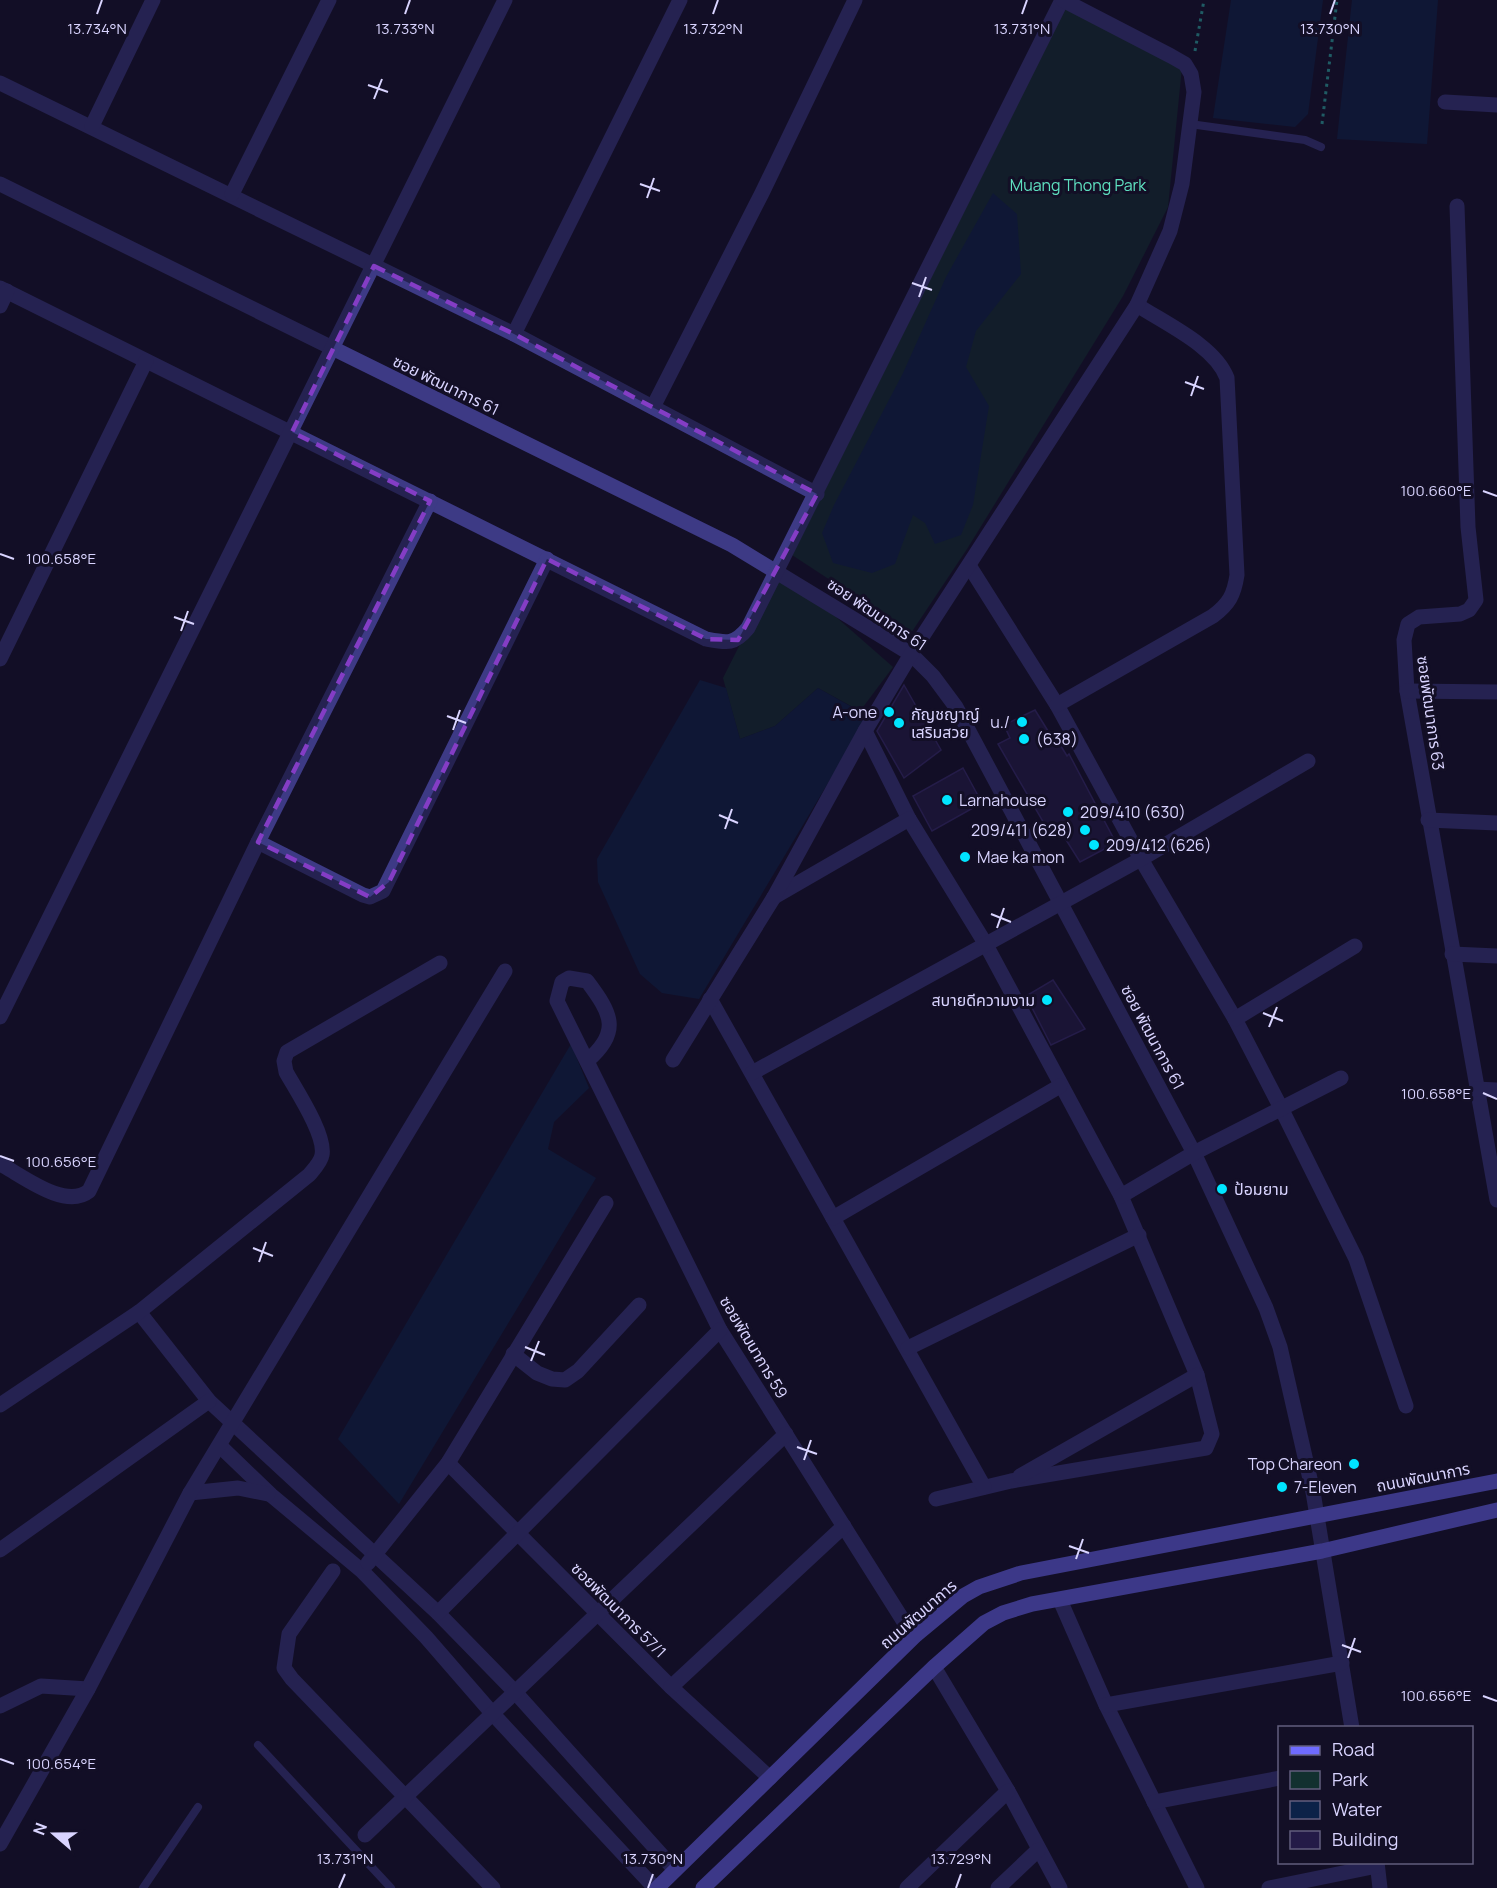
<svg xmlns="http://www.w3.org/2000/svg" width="1497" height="1888" viewBox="0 0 1497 1888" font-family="Manrope,'Noto Sans Thai',sans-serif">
<rect width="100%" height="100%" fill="#130f26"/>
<g fill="#12302f">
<path d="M 1066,8 L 1183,57 L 1168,207 L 1123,296 L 967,549 L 911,633 L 789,553 Z"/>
<path d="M 779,567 L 893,667 L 860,711 L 818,688 L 775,726 L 740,739 L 723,678 Z"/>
</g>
<g fill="#0c2248">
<path d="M 1231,0 L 1323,0 L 1308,114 L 1295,127 L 1213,118 Z"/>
<path d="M 1352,0 L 1438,0 L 1427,144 L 1337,139 Z"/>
<path d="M 993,193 L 1017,214 L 1021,274 L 976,331 L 966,367 L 989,406 L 973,505 L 961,535 L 935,544 L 925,523 L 913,515 L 895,564 L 872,573 L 833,563 L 822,533 L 834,505 L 903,373 L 946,277 Z"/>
<path d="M 700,680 L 726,688 L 740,739 L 775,726 L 818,688 L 868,716 L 699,999 L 662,993 L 640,974 L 598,882 L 597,859 Z"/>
<path d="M 571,1044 L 589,1088 L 554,1122 L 548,1149 L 596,1178 L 399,1504 L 338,1439 Z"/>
</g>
<g fill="#241b47" stroke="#3b2d73" stroke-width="1.5">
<path d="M 904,685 L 941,750 L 904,778 L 877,731 Z"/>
<path d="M 1035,710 L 1053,739 L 1056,738 L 1067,756 L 1069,754 L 1116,843 L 1080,862 L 1058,827 L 1049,832 L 998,744 L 1010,738 L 1004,725 Z"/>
<path d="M 963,768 L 982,803 L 932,831 L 913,796 Z"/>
<path d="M 1053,980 L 1085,1029 L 1051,1045 L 1026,996 Z"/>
</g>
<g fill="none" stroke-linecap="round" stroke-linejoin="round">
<g stroke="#2fb8b0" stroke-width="3" stroke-dasharray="3 4.5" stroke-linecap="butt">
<path d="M 1195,51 L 1204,0"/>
<path d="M 1322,124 L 1337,0"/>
</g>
<g stroke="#3d3a85" stroke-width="8">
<path d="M 1190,124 L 1305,140 L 1321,147"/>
<path d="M 258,1745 L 391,1888"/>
<path d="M 143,1888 L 198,1807"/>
</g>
<g stroke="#3d3a85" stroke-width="15">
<path d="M 0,83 L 514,334 L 817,494"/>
<path d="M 1445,102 L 1497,105"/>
<path d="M 92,126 L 153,0"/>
<path d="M 0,184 L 732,545 L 911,654 L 933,676 L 956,707 L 1194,1153 L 1266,1308 L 1280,1347 L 1313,1492 L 1352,1728"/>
<path d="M 232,194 L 329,0"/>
<path d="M 1457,206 L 1468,527 L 1476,600 L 1469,610 L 1460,614 L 1419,617 L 1408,624 L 1404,640 L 1407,691 L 1497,1200"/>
<path d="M 0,288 L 706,639 C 727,643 734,645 748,628 L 1062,0"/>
<path d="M 0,306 L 7,291"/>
<path d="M 514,334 L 680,0"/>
<path d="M 653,407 L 762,193 L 855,0"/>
<path d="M 970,567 L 1057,705 L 1141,859 L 1235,1019 L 1281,1108 L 1356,1259 L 1406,1406"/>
<path d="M 0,659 L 146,361"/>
<path d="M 1407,691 L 1497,692"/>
<path d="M 1057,705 L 1213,616 C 1229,604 1234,595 1237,575 L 1227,378 C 1215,346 1166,324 1137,305"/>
<path d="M 865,731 L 909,819 L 985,943 L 1121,1196 L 1197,1375 L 1212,1434 L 1206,1448 L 1011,1481 L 936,1499"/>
<path d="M 1428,820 L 1497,823"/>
<path d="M 258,842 L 363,895 L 370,897 L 383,891 L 547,559"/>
<path d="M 774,897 L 909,819"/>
<path d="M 1452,954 L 1497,956"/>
<path d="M 710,999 L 984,1487"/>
<path d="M 0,1017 L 505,0"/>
<path d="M 1235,1019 L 1355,946"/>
<path d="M 673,1060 L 774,897 L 865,731 L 911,654 L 1137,305 L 1170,231 L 1182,184 L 1194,92 L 1191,74 L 1185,64 L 1171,56 L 1063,0"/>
<path d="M 587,1061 C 621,1032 612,1014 587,981 L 569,978 L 562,982 L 557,1001 L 720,1330 L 906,1625 L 916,1635"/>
<path d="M 752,1073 L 1141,859 L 1308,761"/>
<path d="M 1476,1089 L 1497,1090"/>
<path d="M 0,1164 C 23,1176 65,1210 89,1191 L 258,842 L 430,501"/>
<path d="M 1121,1196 L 1194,1153 L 1341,1078"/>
<path d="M 833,1218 L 1060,1086"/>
<path d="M 139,1312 L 209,1401 L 438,1613 L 515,1692 L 675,1870"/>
<path d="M 908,1348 L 1139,1235"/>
<path d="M 513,1354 L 537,1373 L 552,1379 L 565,1380 L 578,1371 L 639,1305"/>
<path d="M 0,1405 L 139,1312 L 309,1175 C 314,1169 321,1162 322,1155 C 326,1135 296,1090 286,1072 L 284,1061 L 287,1052 L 440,963"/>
<path d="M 220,1446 L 271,1495 L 362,1571 L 426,1637 L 492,1713 L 655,1888"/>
<path d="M 448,1463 L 671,1687 L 770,1778"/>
<path d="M 1020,1476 L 1197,1375"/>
<path d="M 190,1493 L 238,1488 L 268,1494"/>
<path d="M 0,1550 L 209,1401"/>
<path d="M 368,1563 L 448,1463 L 606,1203"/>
<path d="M 333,1571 L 289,1634 L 284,1668 L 292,1679 L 493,1888"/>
<path d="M 1060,1600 L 1106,1705 L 1197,1888"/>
<path d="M 438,1613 L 720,1330"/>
<path d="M 934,1667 L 1008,1791 L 1060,1888"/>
<path d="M 671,1687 L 844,1526"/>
<path d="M 1106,1705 L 1342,1663"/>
<path d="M 0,1706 L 41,1686 L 88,1689"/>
<path d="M 1154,1802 L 1280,1778"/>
<path d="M 365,1835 L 786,1434"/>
<path d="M 0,1844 L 88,1689 L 190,1493 L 505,971"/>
<path d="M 1377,1862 L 1380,1888"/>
<path d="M 907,1888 L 1008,1791"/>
<path d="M 998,1888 L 1038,1850"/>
<path d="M 1269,1888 L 1377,1866"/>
</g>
<g stroke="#6f6bff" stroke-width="15">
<path d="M 657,1888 L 916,1635 L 963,1596 L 979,1587 L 1021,1573 L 1497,1481"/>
<path d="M 703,1888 L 934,1667 L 984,1623 L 1003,1613 L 1032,1604 L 1322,1551 L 1497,1510"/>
</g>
</g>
<path d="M0 0H1497V1888H0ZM 374,266 L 514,334 L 817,494 L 738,640 L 706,639 L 547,559 L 389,882 L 370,897 L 258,842 L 430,501 L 292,432 Z" fill="#130f26" fill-opacity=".55" fill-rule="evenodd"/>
<path fill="none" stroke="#843dc5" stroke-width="4.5" stroke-dasharray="12 8" stroke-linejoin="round" d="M 374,266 L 514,334 L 817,494 L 738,640 L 706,639 L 547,559 L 389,882 L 370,897 L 258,842 L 430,501 L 292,432 Z"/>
<path fill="none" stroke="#d9d4ff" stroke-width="2" d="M 97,14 L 102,0M 405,14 L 410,0M 713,14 L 718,0M 1022,14 L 1027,0M 1330,14 L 1335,0M 368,85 L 388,92M 374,99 L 382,79M 640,184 L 660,191M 647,198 L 654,178M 912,283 L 932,290M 919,297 L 926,277M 1185,382 L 1204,389M 1191,396 L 1198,376M 1483,491 L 1497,496M 0,554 L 14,559M 174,617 L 194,624M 181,631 L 188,611M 447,716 L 466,723M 453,730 L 460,710M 719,815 L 738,823M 725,829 L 732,809M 991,914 L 1011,922M 997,928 L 1004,908M 1263,1013 L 1283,1021M 1269,1027 L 1277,1007M 1483,1093 L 1497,1099M 0,1156 L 14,1161M 253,1248 L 273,1256M 259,1262 L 266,1242M 525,1347 L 545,1355M 531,1361 L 539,1341M 797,1447 L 817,1454M 804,1460 L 811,1440M 1069,1546 L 1089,1553M 1076,1559 L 1083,1539M 1342,1645 L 1361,1652M 1348,1658 L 1355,1638M 1483,1696 L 1497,1701M 0,1759 L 14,1764M 339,1888 L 345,1874M 648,1888 L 653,1874M 956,1888 L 961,1874"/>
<g fill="#00e5ff" stroke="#130f26" stroke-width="2">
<circle cx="889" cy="712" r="6"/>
<circle cx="1022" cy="722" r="6"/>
<circle cx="899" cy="723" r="6"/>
<circle cx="1024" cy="739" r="6"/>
<circle cx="947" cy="800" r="6"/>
<circle cx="1068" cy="812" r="6"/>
<circle cx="1085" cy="830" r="6"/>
<circle cx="1094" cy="845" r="6"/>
<circle cx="965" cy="857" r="6"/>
<circle cx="1047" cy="1000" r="6"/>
<circle cx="1222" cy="1189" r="6"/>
<circle cx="1354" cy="1464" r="6"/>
<circle cx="1282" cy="1487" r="6"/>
</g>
<g text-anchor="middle" stroke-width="6" stroke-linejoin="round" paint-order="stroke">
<g font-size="16" fill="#5fe0c0" stroke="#130f26">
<text x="1078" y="191">Muang Thong Park</text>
</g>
<g font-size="16" fill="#d9d4ff" stroke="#130f26">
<text transform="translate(446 385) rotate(26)" y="6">ซอย พัฒนาการ 61</text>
<text transform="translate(877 614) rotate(34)" y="6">ซอย พัฒนาการ 61</text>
<text transform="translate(1431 713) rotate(82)" y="6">ซอยพัฒนาการ 63</text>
<text transform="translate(1153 1037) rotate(62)" y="6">ซอย พัฒนาการ 61</text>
<text transform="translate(754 1347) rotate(59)" y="6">ซอยพัฒนาการ 59</text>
<text transform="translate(1423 1477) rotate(-11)" y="6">ถนนพัฒนาการ</text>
<text transform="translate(619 1610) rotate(45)" y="6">ซอยพัฒนาการ 57/1</text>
<text transform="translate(918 1614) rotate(-41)" y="6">ถนนพัฒนาการ</text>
</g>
<g font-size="16" fill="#d9d4ff" stroke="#130f26" text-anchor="start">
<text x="877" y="718" text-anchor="end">A-one</text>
<text x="911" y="720">กัญชญาญ์<tspan x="911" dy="18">เสริมสวย</tspan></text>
<text x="1010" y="728" text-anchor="end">u./</text>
<text x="1036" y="745">(638)</text>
<text x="959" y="806">Larnahouse</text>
<text x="1080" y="818">209/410 (630)</text>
<text x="1073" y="836" text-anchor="end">209/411 (628)</text>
<text x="1106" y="851">209/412 (626)</text>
<text x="977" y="863">Mae ka mon</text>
<text x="1035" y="1006" text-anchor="end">สบายดีความงาม</text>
<text x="1234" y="1195">ป้อมยาม</text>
<text x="1342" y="1470" text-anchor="end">Top Chareon</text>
<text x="1294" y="1493">7-Eleven</text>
</g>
</g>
<g font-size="15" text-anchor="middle" fill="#d9d4ff" stroke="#130f26" stroke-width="6" stroke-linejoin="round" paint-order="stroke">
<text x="97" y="34">13.734°N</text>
<text x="405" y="34">13.733°N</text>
<text x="713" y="34">13.732°N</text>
<text x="1022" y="34">13.731°N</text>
<text x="1330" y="34">13.730°N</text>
<text x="1436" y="496">100.660°E</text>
<text x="61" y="564">100.658°E</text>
<text x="1436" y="1099">100.658°E</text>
<text x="61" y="1167">100.656°E</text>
<text x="1436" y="1701">100.656°E</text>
<text x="61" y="1769">100.654°E</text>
<text x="345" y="1864">13.731°N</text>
<text x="653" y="1864">13.730°N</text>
<text x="961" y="1864">13.729°N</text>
</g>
<rect x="1278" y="1726" width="195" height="138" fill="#130f26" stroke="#625e7d" stroke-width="1.5"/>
<rect x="1290" y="1746" width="30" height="9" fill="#6f6bff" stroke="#625e7d" stroke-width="1.5"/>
<text x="1332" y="1756" font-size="18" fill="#d9d4ff">Road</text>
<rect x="1290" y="1771" width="30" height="18" fill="#12302f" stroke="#625e7d" stroke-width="1.5"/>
<text x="1332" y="1786" font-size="18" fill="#d9d4ff">Park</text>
<rect x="1290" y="1801" width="30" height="18" fill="#0c2248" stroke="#625e7d" stroke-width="1.5"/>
<text x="1332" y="1816" font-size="18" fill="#d9d4ff">Water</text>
<rect x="1290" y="1831" width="30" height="18" fill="#241b47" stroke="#625e7d" stroke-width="1.5"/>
<text x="1332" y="1846" font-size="18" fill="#d9d4ff">Building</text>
<g transform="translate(54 1834) rotate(290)" stroke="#130f26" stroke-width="4.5" paint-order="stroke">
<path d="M0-4.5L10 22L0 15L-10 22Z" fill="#d9d4ff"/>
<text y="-9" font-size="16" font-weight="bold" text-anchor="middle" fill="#d9d4ff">N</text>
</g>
</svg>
